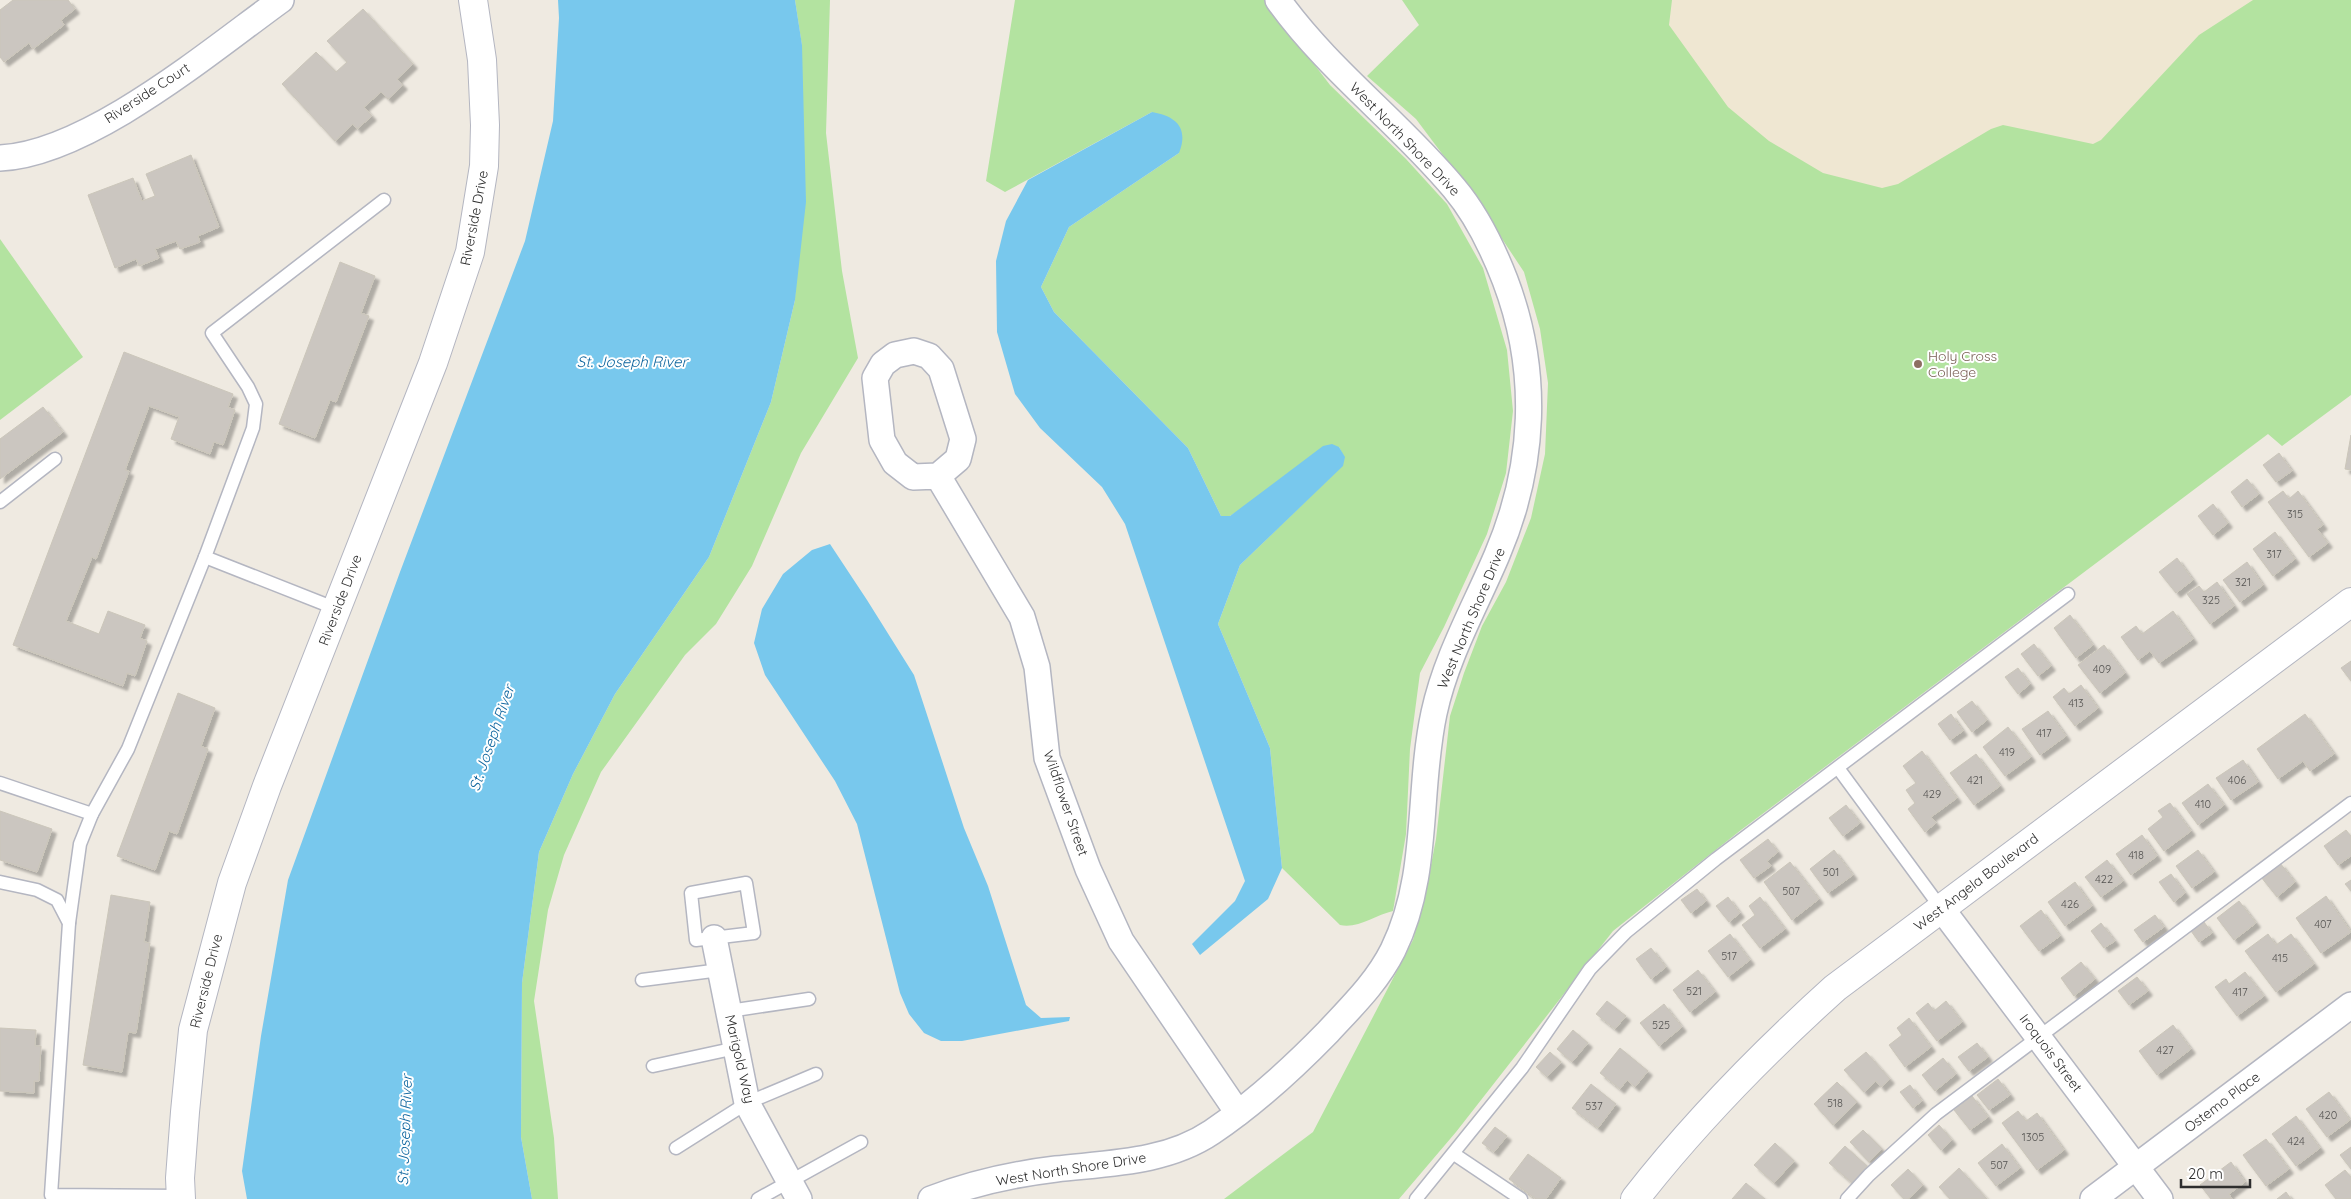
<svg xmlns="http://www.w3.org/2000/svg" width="2351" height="1199" viewBox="0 0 2351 1199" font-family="Quicksand,sans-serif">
<defs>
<filter id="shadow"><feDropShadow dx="4.5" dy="4.5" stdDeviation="1" flood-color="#0004"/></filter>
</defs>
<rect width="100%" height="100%" fill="#efeae1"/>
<path fill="#efe7d2" d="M 1485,0 L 2351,0 L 2154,407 Z"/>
<g fill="#b3e3a0">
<path d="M 795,0 L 830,0 L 826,133 L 842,271 L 858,358 L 801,453 L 752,566 L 716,624 L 685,655 L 601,772 L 564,855 L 548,910 L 534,1001 L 554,1138 L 558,1199 L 532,1199 L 521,1137 L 522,983 L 539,852 L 573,774 L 615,694 L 709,557 L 771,402 L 795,300 L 802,46 Z"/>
<path d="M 1015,0 L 1265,0 L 1330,85 L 1406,159 L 1447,204 L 1483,268 L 1507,350 L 1513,411 L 1506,473 L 1487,534 L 1444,627 L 1420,673 L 1410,749 L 1406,834 L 1393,911 C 1375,915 1358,929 1340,925 L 1282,868 L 1270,748 L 1218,624 L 1240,565 L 1342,466 L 1344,457 L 1339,447 L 1230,516 L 1221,516 L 1188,448 L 1054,312 L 1041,287 L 1069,227 L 1179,153 L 1152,112 L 1005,192 L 986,181 Z"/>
<path d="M 1402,0 L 1672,0 L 1669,25 L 1728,107 L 1769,141 L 1823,173 L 1882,188 L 1898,184 L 1991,129 L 2003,125 L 2093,144 L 2101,140 L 2199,35 L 2253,0 L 2351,0 L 2351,395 L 2282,446 L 2268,434 L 1741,830 L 1613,931 L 1456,1132 L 1399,1199 L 1224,1199 L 1313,1132 L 1413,940 L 1426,891 L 1436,839 L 1450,716 L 1464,673 L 1482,626 L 1506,582 L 1531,518 L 1545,454 L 1548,383 L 1540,329 L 1524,272 L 1473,195 L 1416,119 L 1367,76 L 1419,25 Z"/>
<path d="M 0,239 L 83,357 L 0,420 Z"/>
</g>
<g fill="#78c8ed">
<path d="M 558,0 L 795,0 L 802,45 L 806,202 L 795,300 L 771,402 L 709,557 L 615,694 L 573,774 L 539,852 L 522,983 L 521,1137 L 532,1199 L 247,1199 L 242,1171 L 261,1036 L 288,880 L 400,572 L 525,241 L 553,121 L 559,18 Z"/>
<path d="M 1152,112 C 1176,116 1189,128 1179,153 L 1069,227 L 1041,287 L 1054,312 L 1188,448 L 1221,516 L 1230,516 L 1323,446 L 1332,444 L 1339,447 L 1345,457 L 1343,466 L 1240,565 L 1218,624 L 1270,748 L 1282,868 L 1268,899 L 1200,955 L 1192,944 L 1235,901 L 1245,881 L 1125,524 L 1102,487 L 1040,428 L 1015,394 L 997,332 L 996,261 L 1006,221 L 1028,180 Z"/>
<path d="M 830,544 L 867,600 L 914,675 L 964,828 L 988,886 L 1026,1005 L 1041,1018 L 1070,1017 L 1069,1021 L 962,1041 L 941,1041 L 924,1033 L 909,1014 L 900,993 L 857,824 L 835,781 L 765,675 L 754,643 L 762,609 L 783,574 L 812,550 Z"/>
</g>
<g fill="#cbc6c0" stroke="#cbc6ba" filter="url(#shadow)">
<path d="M 13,0 L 68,0 L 75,9 L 61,20 L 64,25 L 33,49 L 29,43 L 4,62 L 0,57 L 0,10 Z"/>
<path d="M 363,9 L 413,64 L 397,79 L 403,85 L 388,99 L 381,92 L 364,107 L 372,116 L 357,129 L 353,124 L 335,141 L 282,84 L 316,52 L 336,72 L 347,62 L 327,41 Z"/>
<path d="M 191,155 L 219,227 L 198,236 L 200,242 L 180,249 L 176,241 L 155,249 L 159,258 L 139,266 L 136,259 L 115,268 L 88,195 L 133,178 L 142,201 L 155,196 L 146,174 Z"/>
<path d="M 340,262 L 375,276 L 361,313 L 369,316 L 336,402 L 330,400 L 315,438 L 279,424 Z"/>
<path d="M 124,352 L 233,394 L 228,407 L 235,410 L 223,445 L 214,442 L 210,454 L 171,439 L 179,417 L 149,406 L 125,470 L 129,471 L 96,559 L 92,557 L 66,621 L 99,634 L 108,611 L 145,625 L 140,638 L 147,641 L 135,676 L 127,673 L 123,686 L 13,645 Z"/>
<path d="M 43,407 L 63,432 L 0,479 L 0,439 Z"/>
<path d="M 2351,435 L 2351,470 L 2345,469 Z"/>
<path d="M 2279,453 L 2292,471 L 2276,482 L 2263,465 Z"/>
<path d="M 2247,479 L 2259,494 L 2242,507 L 2231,492 Z"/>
<path d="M 2283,491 L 2289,499 L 2298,491 L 2323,525 L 2317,529 L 2328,543 L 2309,557 L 2268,502 Z"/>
<path d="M 2213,504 L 2228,523 L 2213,535 L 2198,516 Z"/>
<path d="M 2275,532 L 2295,559 L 2273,576 L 2253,549 Z"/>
<path d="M 2177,558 L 2193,580 L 2176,593 L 2159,572 Z"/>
<path d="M 2247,562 L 2263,585 L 2240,602 L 2223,580 Z"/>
<path d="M 2217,582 L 2234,606 L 2210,624 L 2187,594 L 2199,586 L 2204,592 Z"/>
<path d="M 2173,611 L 2193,639 L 2159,663 L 2150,651 L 2138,660 L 2121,637 L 2136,626 L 2142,634 Z"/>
<path d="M 2070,615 L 2093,645 L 2076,658 L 2054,628 Z"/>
<path d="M 2034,644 L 2051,666 L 2038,676 L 2021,654 Z"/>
<path d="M 2104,645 L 2125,673 L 2100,693 L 2078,665 Z"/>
<path d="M 2351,661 L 2351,681 L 2341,668 Z"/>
<path d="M 2018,668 L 2030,684 L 2018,694 L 2005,677 Z"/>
<path d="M 2081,685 L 2098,708 L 2075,726 L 2053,697 L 2064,688 L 2069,694 Z"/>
<path d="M 178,693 L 215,708 L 201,746 L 208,749 L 177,834 L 169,831 L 155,870 L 117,856 Z"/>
<path d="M 1972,701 L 1987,720 L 1972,732 L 1957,712 Z"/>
<path d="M 2048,711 L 2066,736 L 2040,755 L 2022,729 Z"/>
<path d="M 1951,714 L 1963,731 L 1950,740 L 1938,724 Z"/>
<path d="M 2305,714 L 2334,754 L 2310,771 L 2303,761 L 2278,779 L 2257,749 Z"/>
<path d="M 2008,727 L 2031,757 L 2005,776 L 1983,747 Z"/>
<path d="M 1922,751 L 1957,798 L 1931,817 L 1936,823 L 1925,832 L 1908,809 L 1915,803 L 1906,790 L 1916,783 L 1903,766 Z"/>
<path d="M 1976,754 L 2000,786 L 1974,805 L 1950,773 Z"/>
<path d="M 2243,760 L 2258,782 L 2231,800 L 2216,778 Z"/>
<path d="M 2208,784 L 2224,805 L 2198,825 L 2182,803 Z"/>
<path d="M 2170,803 L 2191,831 L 2164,851 L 2148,829 L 2163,817 L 2158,811 Z"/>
<path d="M 1846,805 L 1860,823 L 1843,836 L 1829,818 Z"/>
<path d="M 0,811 L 52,829 L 37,872 L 0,860 Z"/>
<path d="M 2346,830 L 2351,836 L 2351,856 L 2338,865 L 2324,846 Z"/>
<path d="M 2142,835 L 2157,856 L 2131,875 L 2116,854 Z"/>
<path d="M 1768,839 L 1778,852 L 1767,861 L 1771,866 L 1754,878 L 1740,860 Z"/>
<path d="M 1834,850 L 1853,875 L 1828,893 L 1810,869 Z"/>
<path d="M 2198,850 L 2214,872 L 2192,888 L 2176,866 Z"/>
<path d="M 2107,860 L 2123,881 L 2101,897 L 2085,877 Z"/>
<path d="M 1790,862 L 1819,899 L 1792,920 L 1764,882 Z"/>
<path d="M 2280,863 L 2295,882 L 2277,897 L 2261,877 Z"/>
<path d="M 2171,874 L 2185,893 L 2174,902 L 2159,882 Z"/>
<path d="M 2351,880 L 2351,891 L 2345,884 Z"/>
<path d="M 2075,882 L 2092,906 L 2065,926 L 2048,902 Z"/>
<path d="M 1697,889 L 1706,901 L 1691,913 L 1681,900 Z"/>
<path d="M 111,895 L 150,902 L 144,942 L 150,943 L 136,1033 L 128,1032 L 122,1072 L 83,1065 Z"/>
<path d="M 2326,896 L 2351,932 L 2321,953 L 2296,918 Z"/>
<path d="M 1728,897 L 1740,913 L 1729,922 L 1716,906 Z"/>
<path d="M 1760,897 L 1785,929 L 1760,948 L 1742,925 L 1755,915 L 1749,906 Z"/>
<path d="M 2239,901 L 2256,923 L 2234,940 L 2217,918 Z"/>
<path d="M 2041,910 L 2060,936 L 2039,951 L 2020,926 Z"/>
<path d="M 2155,915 L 2164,927 L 2143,942 L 2134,930 Z"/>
<path d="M 2204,922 L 2212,933 L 2199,942 L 2191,931 Z"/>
<path d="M 2101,923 L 2115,941 L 2104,948 L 2091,931 Z"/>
<path d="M 1730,934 L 1750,960 L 1728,977 L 1708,951 Z"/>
<path d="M 2268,934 L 2276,945 L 2291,934 L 2314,964 L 2276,992 L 2245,951 Z"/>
<path d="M 1651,948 L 1666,967 L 1651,979 L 1636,959 Z"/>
<path d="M 2081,962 L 2095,979 L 2074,996 L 2061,978 Z"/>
<path d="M 1698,970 L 1715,992 L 1690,1012 L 1673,990 Z"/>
<path d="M 2245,972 L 2264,996 L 2237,1016 L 2215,987 L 2226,979 L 2229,984 Z"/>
<path d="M 2137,977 L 2148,991 L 2129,1005 L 2118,991 Z"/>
<path d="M 1607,1001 L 1626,1016 L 1615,1029 L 1596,1014 Z"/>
<path d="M 1946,1001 L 1962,1022 L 1937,1041 L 1916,1013 L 1928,1003 L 1934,1011 Z"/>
<path d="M 1664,1004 L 1682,1027 L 1659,1046 L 1640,1023 Z"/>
<path d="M 1909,1018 L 1931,1047 L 1905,1067 L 1889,1045 L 1902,1035 L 1897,1028 Z"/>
<path d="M 2173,1025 L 2191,1049 L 2157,1075 L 2139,1051 Z"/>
<path d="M 0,1028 L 36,1030 L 35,1046 L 41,1046 L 39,1081 L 34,1081 L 34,1093 L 0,1091 Z"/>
<path d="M 1573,1030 L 1588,1043 L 1572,1062 L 1557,1049 Z"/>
<path d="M 1977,1043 L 1988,1057 L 1969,1071 L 1958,1057 Z"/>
<path d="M 1620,1048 L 1648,1071 L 1635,1087 L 1627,1080 L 1620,1089 L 1600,1073 Z"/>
<path d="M 1550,1052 L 1561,1062 L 1547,1077 L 1536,1067 Z"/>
<path d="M 1866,1052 L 1890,1079 L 1881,1087 L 1876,1081 L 1864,1092 L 1844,1070 Z"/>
<path d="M 1943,1058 L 1956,1074 L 1935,1091 L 1922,1075 Z"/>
<path d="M 1998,1079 L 2010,1095 L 1989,1110 L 1977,1095 Z"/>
<path d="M 1837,1082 L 1857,1102 L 1833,1125 L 1814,1104 Z"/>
<path d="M 1591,1084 L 1616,1104 L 1598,1128 L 1572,1108 Z"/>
<path d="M 1910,1085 L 1922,1101 L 1913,1108 L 1900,1092 Z"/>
<path d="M 2329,1092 L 2350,1120 L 2327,1137 L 2306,1109 Z"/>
<path d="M 1972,1096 L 1988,1117 L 1970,1130 L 1954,1110 Z"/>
<path d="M 2018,1111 L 2026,1121 L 2037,1113 L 2064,1150 L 2037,1170 L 2002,1123 Z"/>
<path d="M 2296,1116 L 2320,1148 L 2296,1166 L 2272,1134 Z"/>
<path d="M 1939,1125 L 1952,1140 L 1941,1150 L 1928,1135 Z"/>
<path d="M 1495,1127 L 1507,1136 L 1494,1152 L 1482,1143 Z"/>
<path d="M 1863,1130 L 1882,1149 L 1869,1162 L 1850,1142 Z"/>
<path d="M 2266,1139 L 2289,1169 L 2266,1186 L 2243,1155 Z"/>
<path d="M 1775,1143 L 1794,1161 L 1774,1183 L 1754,1165 Z"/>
<path d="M 2002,1144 L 2020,1168 L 1996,1186 L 1978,1163 Z"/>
<path d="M 1845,1146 L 1867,1166 L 1852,1183 L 1829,1163 Z"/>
<path d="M 2351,1147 L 2351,1169 L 2340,1155 Z"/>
<path d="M 1528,1154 L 1561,1178 L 1546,1199 L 1536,1199 L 1509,1179 Z"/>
<path d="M 2231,1162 L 2245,1182 L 2229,1194 L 2232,1199 L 2211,1199 L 2200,1185 Z"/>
<path d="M 1959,1168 L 1987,1199 L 1950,1199 L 1939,1187 Z"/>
<path d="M 1908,1169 L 1923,1185 L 1908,1199 L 1904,1199 L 1891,1185 Z"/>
<path d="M 2345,1170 L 2351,1177 L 2351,1199 L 2336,1199 L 2325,1185 Z"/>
<path d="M 1746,1183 L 1765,1199 L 1732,1199 Z"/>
<path d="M 2286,1192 L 2291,1199 L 2277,1199 Z"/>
</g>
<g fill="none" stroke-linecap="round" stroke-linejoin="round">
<defs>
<g id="service">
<path d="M 0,502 L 55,459"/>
<path d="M 337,609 L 205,557 L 253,428 L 256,404 L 248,387 L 212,333 L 384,200"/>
<path d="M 1838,768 L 1941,908"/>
<path d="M 0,783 L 92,814 L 128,749 L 205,557"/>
<path d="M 0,882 L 37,890 L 57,900 L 69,923 L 51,1195 L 181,1196"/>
<path d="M 746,883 L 754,933 L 696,940 L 691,893 Z"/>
<path d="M 69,923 L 80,844 L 92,814"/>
<path d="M 642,980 L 720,970"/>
<path d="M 729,1011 L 809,999"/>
<path d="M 653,1066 L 736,1048"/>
<path d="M 676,1148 L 747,1103 L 816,1074"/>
<path d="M 1454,1154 L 1521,1199"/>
<path d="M 758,1199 L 861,1142"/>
<path d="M 1416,1199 L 1522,1068 L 1590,969 L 1626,932 L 1716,859 L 2068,594"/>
<path d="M 1847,1199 L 1869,1175 L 1936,1114 L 2351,803"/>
</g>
<g id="minor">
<path d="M 0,158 C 88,154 209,52 281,0"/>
<path d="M 938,476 L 913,477 L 895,463 L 882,440 L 875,378 L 883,364 L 895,355 L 914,351 L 929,356 L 941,369 L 963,439 L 958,459 L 938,476 L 1022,617 L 1037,667 L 1047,758 L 1088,869 L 1121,941 L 1238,1113"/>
<path d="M 1941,908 L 2160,1199"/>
<path d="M 714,938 L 747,1103 L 799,1199"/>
<path d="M 931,1199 C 970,1184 1014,1174 1056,1169 C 1109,1163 1166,1163 1212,1132 C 1255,1103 1292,1069 1328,1032 C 1352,1006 1377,982 1393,950 C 1430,875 1417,792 1434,713 C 1446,657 1475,607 1497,555 C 1535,466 1540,372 1505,280 C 1493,249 1476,214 1454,188 C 1399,122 1328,70 1278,0"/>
<path d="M 2093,1199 L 2351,1005"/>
</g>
<g id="tertiary">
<path d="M 181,1199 L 180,1178 L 185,1112 L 193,1030 L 232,883 L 267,786 L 433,363 L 470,252 L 484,166 L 485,125 L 482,60 L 473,0"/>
<path d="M 1635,1199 C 1695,1122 1763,1053 1835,988 L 2351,602"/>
</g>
</defs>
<use href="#service" stroke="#b4b6c1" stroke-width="15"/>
<use href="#minor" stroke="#b4b6c1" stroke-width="28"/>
<use href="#tertiary" stroke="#b4b6c1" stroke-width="30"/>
<use href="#service" stroke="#fff" stroke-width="12"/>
<use href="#minor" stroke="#fff" stroke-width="25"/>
<use href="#tertiary" stroke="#fff" stroke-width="28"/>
</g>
<circle fill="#8d6e63" stroke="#fff" stroke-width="2" cx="1918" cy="364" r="5"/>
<g text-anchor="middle" stroke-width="4" stroke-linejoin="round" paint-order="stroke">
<g font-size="11" fill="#555452">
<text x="2295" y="518">315</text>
<text x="2274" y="558">317</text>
<text x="2243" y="586">321</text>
<text x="2211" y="604">325</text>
<text x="2102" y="673">409</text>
<text x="2076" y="707">413</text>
<text x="2044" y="737">417</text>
<text x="2007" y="756">419</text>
<text x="1975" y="784">421</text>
<text x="2237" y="784">406</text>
<text x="1932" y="798">429</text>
<text x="2203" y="808">410</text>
<text x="2136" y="859">418</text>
<text x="1831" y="876">501</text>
<text x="2104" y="883">422</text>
<text x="1791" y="895">507</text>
<text x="2070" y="908">426</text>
<text x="2323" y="928">407</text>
<text x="1729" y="960">517</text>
<text x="2280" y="962">415</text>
<text x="1694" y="995">521</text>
<text x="2240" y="996">417</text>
<text x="1661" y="1029">525</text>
<text x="2165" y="1054">427</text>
<text x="1835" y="1107">518</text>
<text x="1594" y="1110">537</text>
<text x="2328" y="1119">420</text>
<text x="2033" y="1141">1305</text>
<text x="2296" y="1145">424</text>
<text x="1999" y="1169">507</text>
</g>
<g font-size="14" fill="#2e2e2e" stroke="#fff">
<text transform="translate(147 93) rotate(-33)" y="5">Riverside Court</text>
<text transform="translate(1405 139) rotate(46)" y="5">West North Shore Drive</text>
<text transform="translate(474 218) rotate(-79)" y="5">Riverside Drive</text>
<text transform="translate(340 600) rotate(-69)" y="5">Riverside Drive</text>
<text transform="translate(1471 618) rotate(-67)" y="5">West North Shore Drive</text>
<text transform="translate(1066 803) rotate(71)" y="5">Wildflower Street</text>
<text transform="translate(1976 882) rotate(-37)" y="5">West Angela Boulevard</text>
<text transform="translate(206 981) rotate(-76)" y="5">Riverside Drive</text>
<text transform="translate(2051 1053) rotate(53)" y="5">Iroquois Street</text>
<text transform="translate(740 1059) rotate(77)" y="5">Marigold Way</text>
<text transform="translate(2222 1102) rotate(-37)" y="5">Ostemo Place</text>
<text transform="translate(1071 1169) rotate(-9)" y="5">West North Shore Drive</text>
</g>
<g font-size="14" fill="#785e54" stroke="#fff" text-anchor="start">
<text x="1928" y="361">Holy Cross<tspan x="1928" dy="16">College</tspan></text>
</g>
<g font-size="15" font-style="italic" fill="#11679f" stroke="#fff">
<text x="632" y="367">St. Joseph River</text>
<text transform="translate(492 738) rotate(-71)" y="5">St. Joseph River</text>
<text transform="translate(405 1130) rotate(-88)" y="5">St. Joseph River</text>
</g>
</g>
<path d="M2181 1179v8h69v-8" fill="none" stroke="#2e2e2e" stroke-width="2.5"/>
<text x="2188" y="1179" font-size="15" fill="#2e2e2e" stroke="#ffffff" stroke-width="4" paint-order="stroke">20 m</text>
</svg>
